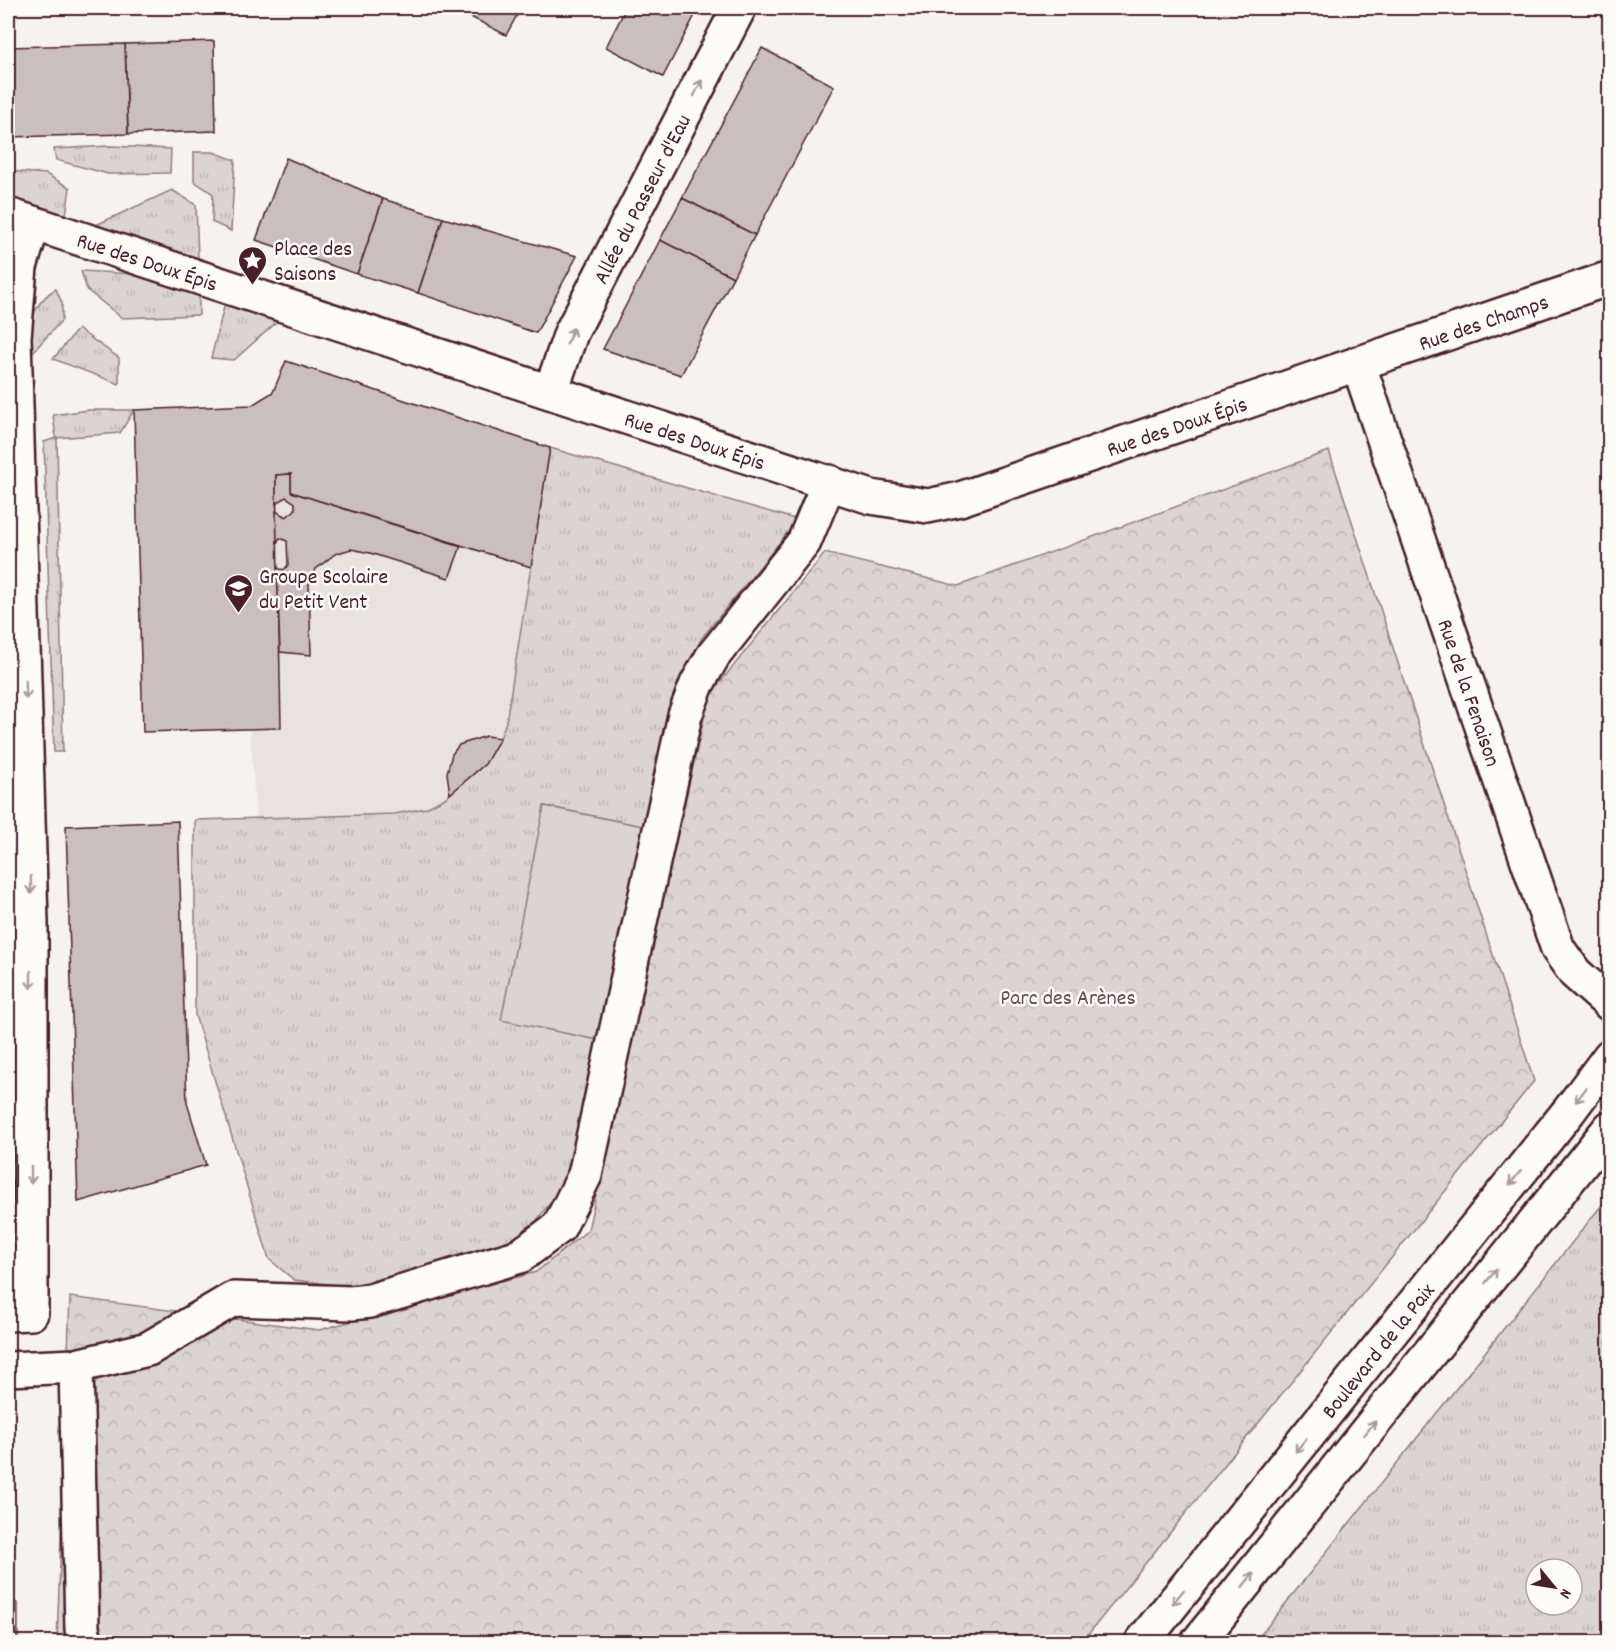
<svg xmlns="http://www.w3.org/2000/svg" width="1617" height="1650" viewBox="0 0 1617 1650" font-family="Dekko,sans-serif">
<defs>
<pattern id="grass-tufts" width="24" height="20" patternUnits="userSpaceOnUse" patternTransform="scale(1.5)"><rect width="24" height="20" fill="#dcd4d2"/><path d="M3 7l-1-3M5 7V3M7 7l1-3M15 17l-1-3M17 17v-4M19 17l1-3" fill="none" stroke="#beb6b4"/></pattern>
<pattern id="park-crowns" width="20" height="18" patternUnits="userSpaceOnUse" patternTransform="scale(1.5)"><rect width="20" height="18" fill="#dcd4d2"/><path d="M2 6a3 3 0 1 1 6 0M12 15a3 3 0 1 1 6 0" fill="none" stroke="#beb6b4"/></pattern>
</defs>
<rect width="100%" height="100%" fill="#f6f3ef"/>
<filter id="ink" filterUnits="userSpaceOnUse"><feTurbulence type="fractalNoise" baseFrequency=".0167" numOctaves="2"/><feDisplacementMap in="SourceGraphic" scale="12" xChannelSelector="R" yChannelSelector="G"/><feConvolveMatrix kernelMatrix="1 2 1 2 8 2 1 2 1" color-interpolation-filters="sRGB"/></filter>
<g filter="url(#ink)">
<path fill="#e9e3e0" d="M 286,361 L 550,448 L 506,722 L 500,738 L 485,764 L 445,798 L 426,808 L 395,814 L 256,818 L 250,730 L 143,732 L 134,410 L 252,405 L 273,392 Z"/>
<g fill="url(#grass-tufts)" stroke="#937a7e" stroke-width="1.5" fill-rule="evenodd">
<path d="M 110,146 L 171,149 L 170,173 L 108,174 L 56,160 L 54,149 Z"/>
<path d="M 194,152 L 213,152 L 235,160 L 231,231 L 212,222 L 213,194 L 194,181 Z"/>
<path d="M 8,171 L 46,174 L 70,188 L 66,215 L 8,197 Z"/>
<path d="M 172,190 L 196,205 L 198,258 L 96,225 Z"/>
<path d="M 81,271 L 136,274 L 199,296 L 199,315 L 122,318 L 87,290 Z"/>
<path d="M 56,289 L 62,303 L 62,320 L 31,354 L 25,347 C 28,324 35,300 56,289 Z"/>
<path d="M 225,303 L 279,320 L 234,360 L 211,358 Z"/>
<path d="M 78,329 L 119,358 L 119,384 L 53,359 Z"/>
<path d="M 89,410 L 134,410 L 120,433 L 57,438 L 63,752 L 54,752 L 44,442 L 56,438 L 53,415 Z"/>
<path d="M 550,448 L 798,520 L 701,639 L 673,702 L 652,828 L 545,806 L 608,1042 L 585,1128 L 562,1188 L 527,1233 L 452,1263 L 347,1286 L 294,1280 L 269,1259 L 195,1015 L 195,820 L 395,814 L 426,808 L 445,798 L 485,764 L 500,738 L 506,722 Z"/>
<path d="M 8,702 L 15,874 L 8,881 Z"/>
<path d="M 1609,1196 L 1609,1642 L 1255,1642 ZM 1536,1569 L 1572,1569 L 1572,1605 L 1536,1605 Z"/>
</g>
<path fill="url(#park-crowns)" stroke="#937a7e" stroke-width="1.5" d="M 1329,451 L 1534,1081 L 1082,1642 L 57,1642 L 70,1297 L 319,1330 L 536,1272 L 588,1230 L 709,696 L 825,553 L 958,586 Z"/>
<path fill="#dcd4d2" stroke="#937a7e" stroke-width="1.5" d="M 544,806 L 652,828 L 608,1042 L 501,1020 Z"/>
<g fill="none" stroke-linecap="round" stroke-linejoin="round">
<path stroke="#8e7378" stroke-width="10" d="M 14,1606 L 14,1642"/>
</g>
<g fill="#cbbfbe" stroke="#4a1f2b" stroke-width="1.5">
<path d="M 453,8 L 521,8 L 506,35 Z"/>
<path d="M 626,8 L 686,8 L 696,13 L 663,77 L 606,47 Z"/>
<path d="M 214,41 L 216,131 L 128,134 L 125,44 Z"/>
<path d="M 125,44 L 128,134 L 8,137 L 8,47 Z"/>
<path d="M 762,48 L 834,86 L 755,235 L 682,198 Z"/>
<path d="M 286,158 L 383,199 L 357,274 L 256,240 Z"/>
<path d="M 682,198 L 755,235 L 733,277 L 660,240 Z"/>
<path d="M 383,199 L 443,218 L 418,293 L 357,274 Z"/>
<path d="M 443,218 L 577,256 L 536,333 L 418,293 Z"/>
<path d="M 660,240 L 733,277 L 681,375 L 603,349 Z"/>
<path d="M 286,361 L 550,448 L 531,567 L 291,492 L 291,474 L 276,475 L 281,728 L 143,732 L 134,410 L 252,405 L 273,392 Z"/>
<path d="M 291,474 L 291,492 L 461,546 L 449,578 L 370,553 L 351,549 L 335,554 L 316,569 L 309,584 L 311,655 L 280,652 L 277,568 L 284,570 L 288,565 L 287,541 L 280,538 L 277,542 L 276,511 L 286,517 L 295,510 L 295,503 L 286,497 L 276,504 L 276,475 Z"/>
<path d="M 486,736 L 500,738 L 485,764 L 450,794 L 447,773 L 452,754 L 459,745 Z"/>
<path d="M 178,821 L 187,1103 L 206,1165 L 78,1202 L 66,826 Z"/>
</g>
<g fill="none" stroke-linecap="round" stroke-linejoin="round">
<defs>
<g id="minor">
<path id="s1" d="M 8,215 L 871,497 L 928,506 L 960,499 L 1610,278"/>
<path id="s2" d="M 1358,363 L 1558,949 L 1575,973 L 1610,1004"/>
<path id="s3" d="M 551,391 L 571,333 L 739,8"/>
<path d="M 8,1314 L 31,1313 L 31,922 L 14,337 L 20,267 L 33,224"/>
<path d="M 76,1366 L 82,1629 L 86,1642"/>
<path d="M 8,1369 L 76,1366 L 148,1349 L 233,1299 L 351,1303 L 370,1301 L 520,1256 L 559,1227 L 585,1175 L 685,715 L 697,684 L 713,656 L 804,542 L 829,482"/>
</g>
<g id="major">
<path id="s4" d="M 1142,1642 L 1569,1111 L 1610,1056"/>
<path d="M 1198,1642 L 1610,1128"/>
</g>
</defs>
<use href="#minor" stroke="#4a1f2b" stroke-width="38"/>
<use href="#major" stroke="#4a1f2b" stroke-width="38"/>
<use href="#minor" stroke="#fdfcf7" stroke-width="33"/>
<use href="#major" stroke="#fdfcf7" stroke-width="33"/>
</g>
<defs><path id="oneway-shaft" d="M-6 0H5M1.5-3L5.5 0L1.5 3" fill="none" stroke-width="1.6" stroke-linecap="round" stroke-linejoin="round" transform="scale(1.5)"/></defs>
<g stroke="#ac999b">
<use href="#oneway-shaft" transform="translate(698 88) rotate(-63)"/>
<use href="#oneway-shaft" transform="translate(570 336) rotate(-68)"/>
<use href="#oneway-shaft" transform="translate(26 690) rotate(88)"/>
<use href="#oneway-shaft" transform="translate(31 885) rotate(89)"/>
<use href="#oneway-shaft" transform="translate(31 980) rotate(90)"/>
<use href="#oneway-shaft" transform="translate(1581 1095) rotate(127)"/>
<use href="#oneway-shaft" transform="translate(31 1175) rotate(90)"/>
<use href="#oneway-shaft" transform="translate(1515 1178) rotate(129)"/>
<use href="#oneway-shaft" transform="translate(1491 1276) rotate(-51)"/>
<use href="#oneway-shaft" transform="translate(1370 1428) rotate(-51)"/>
<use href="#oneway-shaft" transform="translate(1301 1445) rotate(129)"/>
<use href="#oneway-shaft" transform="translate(1248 1580) rotate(-51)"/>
<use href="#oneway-shaft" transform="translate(1178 1597) rotate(129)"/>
</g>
</g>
<defs>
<symbol id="sight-pin" viewBox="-11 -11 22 30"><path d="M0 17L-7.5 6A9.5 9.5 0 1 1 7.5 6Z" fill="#4a1f2b" stroke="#fdfcf7"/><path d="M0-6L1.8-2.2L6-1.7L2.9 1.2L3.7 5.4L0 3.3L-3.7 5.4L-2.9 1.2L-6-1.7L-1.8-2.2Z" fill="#fff"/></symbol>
<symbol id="school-pin" viewBox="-11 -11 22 30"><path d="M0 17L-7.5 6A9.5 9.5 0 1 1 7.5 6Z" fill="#4a1f2b" stroke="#fdfcf7"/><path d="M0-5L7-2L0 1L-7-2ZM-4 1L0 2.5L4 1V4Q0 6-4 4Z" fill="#fff"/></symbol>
</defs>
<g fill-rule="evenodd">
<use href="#sight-pin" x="236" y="244" width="33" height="45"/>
<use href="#school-pin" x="222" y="572" width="33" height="45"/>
</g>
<g text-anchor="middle" stroke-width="5" stroke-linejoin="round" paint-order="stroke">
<g font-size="22" fill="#4a1f2b" stroke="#fdfcf7">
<text dy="8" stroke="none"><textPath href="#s3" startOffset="213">Allée du Passeur d'Eau</textPath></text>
<text dy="8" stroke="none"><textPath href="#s1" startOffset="147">Rue des Doux Épis</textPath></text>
<text dy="8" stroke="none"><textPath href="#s1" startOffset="1551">Rue des Champs</textPath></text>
<text dy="8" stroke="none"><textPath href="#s1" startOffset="1227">Rue des Doux Épis</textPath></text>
<text dy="8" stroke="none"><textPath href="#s1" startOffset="723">Rue des Doux Épis</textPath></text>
<text dy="8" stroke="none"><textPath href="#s2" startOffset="348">Rue de la Fenaison</textPath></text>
<text dy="8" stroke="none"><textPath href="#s4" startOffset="375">Boulevard de la Paix</textPath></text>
</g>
<g font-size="22" fill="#4a1f2b" stroke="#fdfcf7" text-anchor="start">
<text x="274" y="255">Place des<tspan x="274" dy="25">Saisons</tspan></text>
<text x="259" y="583">Groupe Scolaire<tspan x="259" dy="25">du Petit Vent</tspan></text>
</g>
<g font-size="22" fill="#6e4c55" stroke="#fdfcf7">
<text x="1068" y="1004">Parc des Arènes</text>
</g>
</g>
<rect width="1617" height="1650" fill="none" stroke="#fdfcf7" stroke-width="30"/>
<rect x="15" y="15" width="1587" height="1620" fill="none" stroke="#4a1f2b" stroke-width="2" filter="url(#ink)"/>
<g transform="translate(1554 1587) rotate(120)"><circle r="28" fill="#fdfcf7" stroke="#b5a4a5" stroke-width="1.5"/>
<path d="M0-4.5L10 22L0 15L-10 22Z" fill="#4a1f2b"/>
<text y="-9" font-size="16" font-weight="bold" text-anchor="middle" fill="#4a1f2b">N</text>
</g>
</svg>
